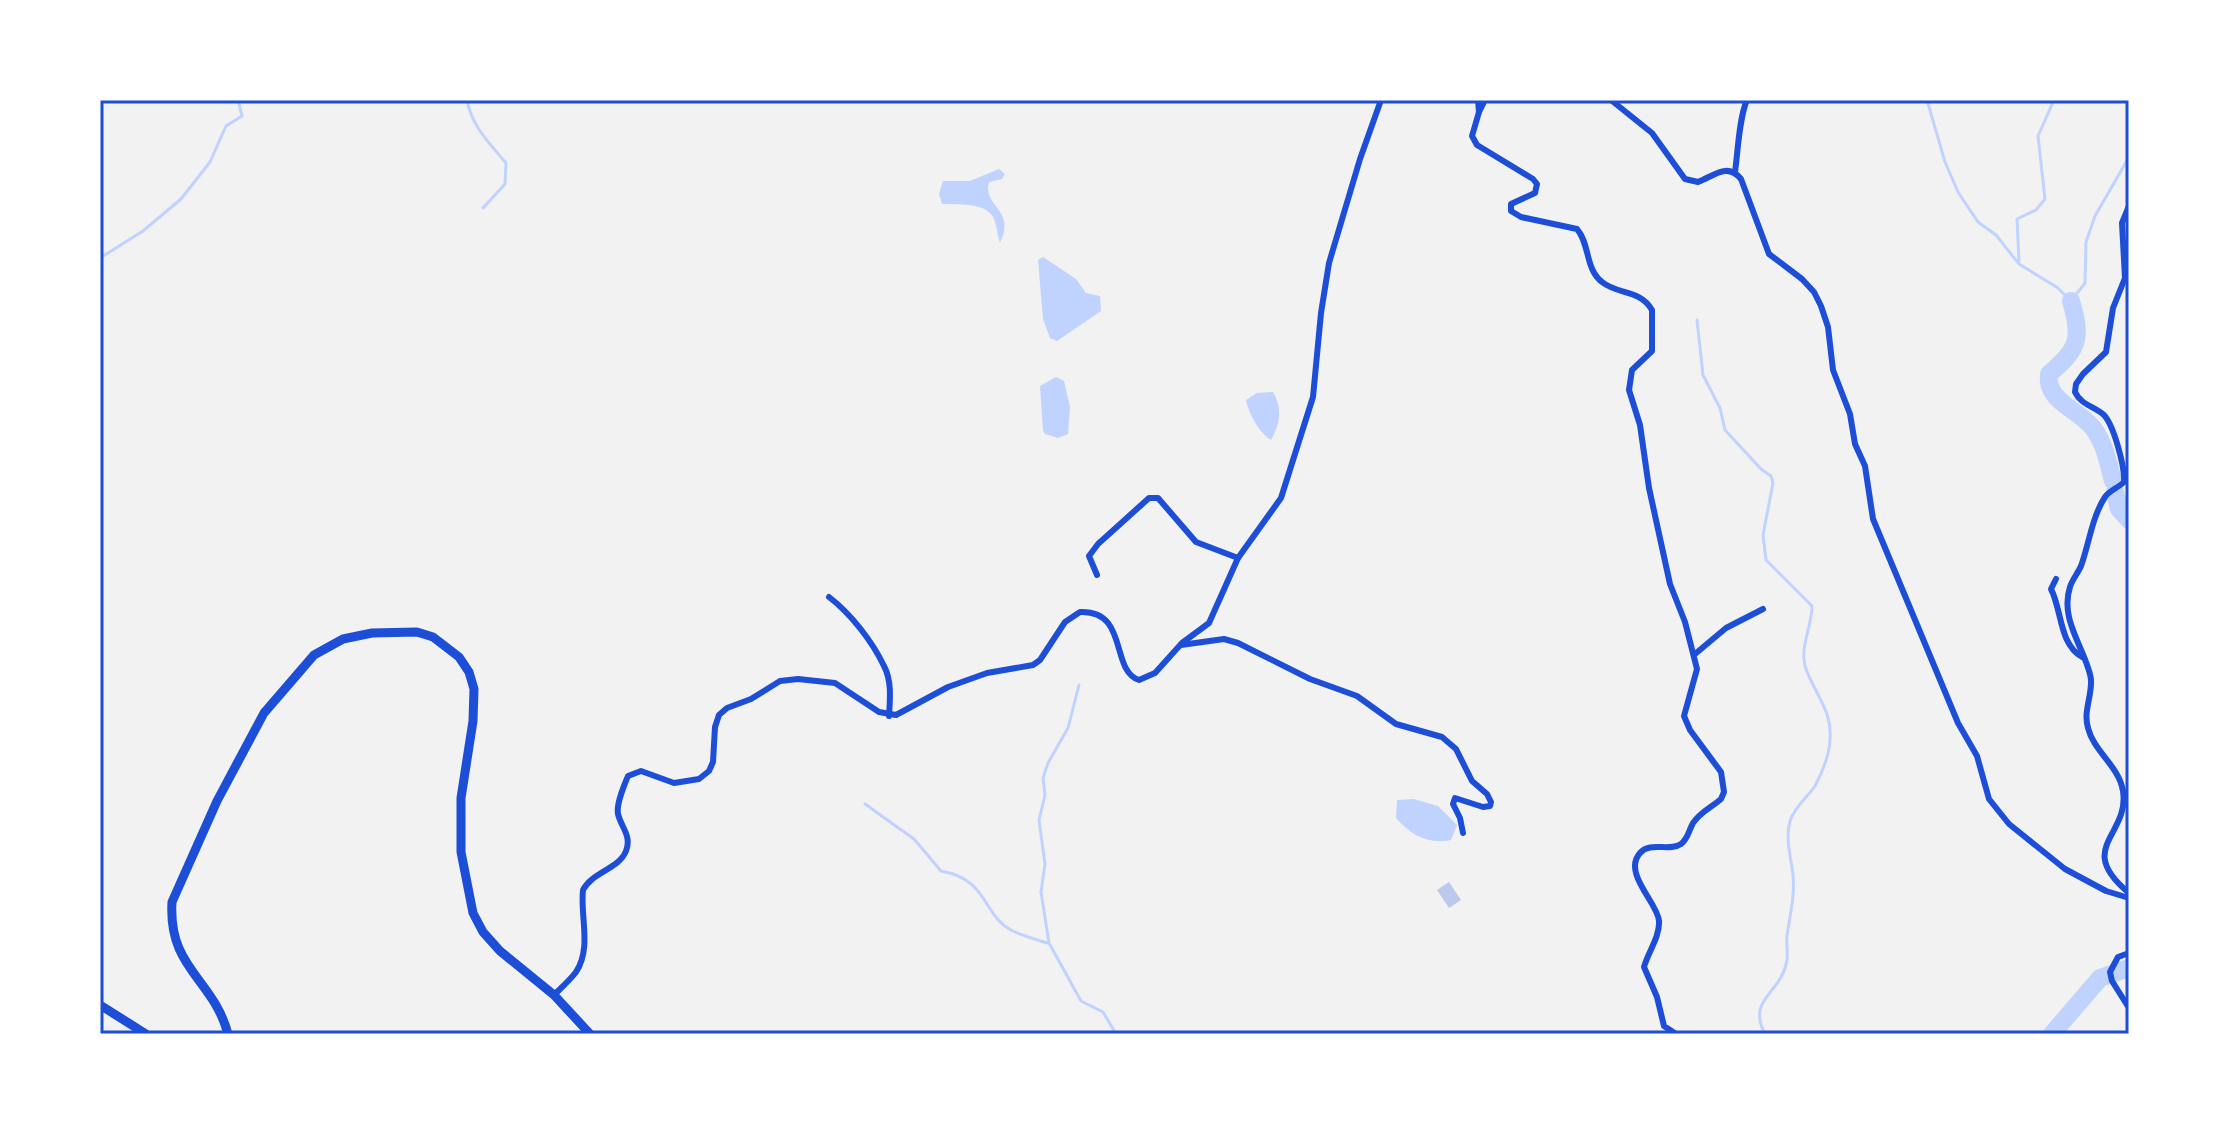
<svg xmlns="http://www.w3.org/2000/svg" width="2229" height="1134" viewBox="0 0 2229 1134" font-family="Mulish,sans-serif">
<rect width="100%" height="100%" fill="#f2f2f2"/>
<g fill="#bfd3fe">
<path d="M 999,169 L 1005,174 L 1002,179 L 989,182 C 982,207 1017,209 1000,243 C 997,235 997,224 993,217 C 985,202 957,205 942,204 L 939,194 L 943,181 L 970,181 Z"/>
<path d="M 1043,257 L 1076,279 L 1086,293 L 1100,296 L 1101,311 L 1057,341 L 1050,338 L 1043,319 L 1038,260 Z"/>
<path d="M 1056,377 L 1064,381 L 1070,407 L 1068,434 L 1058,438 L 1045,434 L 1043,430 L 1040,386 Z"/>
<path d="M 1273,392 C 1283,409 1280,424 1271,440 C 1259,433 1249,414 1246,400 L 1257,393 Z"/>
<path d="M 1414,799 L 1438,806 L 1457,825 L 1451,840 C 1428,845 1411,835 1396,818 L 1397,800 Z"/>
</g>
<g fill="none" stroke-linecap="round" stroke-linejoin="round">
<g stroke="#bfd3fe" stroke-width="3">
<path d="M 467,100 C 471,125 490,144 506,163 L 505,184 L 483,208"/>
<path d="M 1927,100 L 1945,162 L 1958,192 L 1978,222 L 1996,235 L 2019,264 L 2058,288 L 2071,301 L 2085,283 L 2086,242 L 2095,216 L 2129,157"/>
<path d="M 100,258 L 143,231 L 181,199 L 210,162 L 226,126 L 242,116 L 238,100"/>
<path d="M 2019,261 L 2017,219 L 2036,210 L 2045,199 L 2038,136 L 2054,100"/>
<path d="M 1697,320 L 1703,375 L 1720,408 L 1725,430 L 1761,469 L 1771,476 L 1773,483 L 1763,535 L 1766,560 L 1812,606 C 1812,626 1800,646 1805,666 C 1813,692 1833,710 1830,740 C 1829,755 1822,773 1815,786 C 1807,798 1795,806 1790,821 C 1785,839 1791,857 1793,875 C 1795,896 1790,915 1787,935 C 1786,943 1788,952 1787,960 C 1782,994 1746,998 1765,1034"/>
<path d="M 1079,685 L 1068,728 L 1048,763 L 1043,778 L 1045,795 L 1039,820 L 1045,864 L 1041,892 L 1049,943 L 1081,1001 L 1103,1012 L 1116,1034"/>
<path d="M 865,804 L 914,839 L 941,871 C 988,879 982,914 1011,930 C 1022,936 1036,939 1047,943"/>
</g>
<g stroke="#bfd3fe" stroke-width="18">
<path d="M 2071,301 C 2082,338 2079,349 2049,374 C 2045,401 2078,409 2093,428 C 2105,444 2108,462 2113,481"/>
<path d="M 2115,492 L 2119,509 L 2129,520"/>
<path d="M 2052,1034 L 2100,978 L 2129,968"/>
</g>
</g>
<path fill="#bdc9ec" d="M 1449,882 L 1461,900 L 1449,908 L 1437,890 Z"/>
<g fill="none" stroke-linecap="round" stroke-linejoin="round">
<g stroke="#1d4ed8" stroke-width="6">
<path d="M 1478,100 L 1479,112 L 1472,136 L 1477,145 L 1533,179 L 1537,184 L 1535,193 L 1511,204 L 1511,211 L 1521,217 L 1577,229 C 1590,244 1585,269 1602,282 C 1618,295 1640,289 1652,310 L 1652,351 L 1632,370 L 1629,390 L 1640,425 L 1649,488 L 1670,584 L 1685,622 L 1697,669 L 1684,716 L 1690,730 L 1721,772 L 1724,792 L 1721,799 C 1712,807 1700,812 1693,823 C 1689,830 1688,839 1681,844 C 1669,852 1650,841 1640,853 C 1622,873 1658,903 1659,921 C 1660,937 1648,952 1644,967 L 1657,997 L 1664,1026 L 1676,1034"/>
<path d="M 1611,100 L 1652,133 L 1685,179 L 1698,182 C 1714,176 1727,162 1741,179 L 1769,254 L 1802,279 L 1814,292 L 1821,306 L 1828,327 L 1833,370 L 1850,414 L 1855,444 L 1865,466 L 1873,519 L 1958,723 L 1977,756 L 1989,799 L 2009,824 L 2065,869 L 2106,891 L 2129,898"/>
<path d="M 1479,112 L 1485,100"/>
<path d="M 1735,172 C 1738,151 1739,118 1747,100"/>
<path d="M 2129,206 L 2122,223 L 2125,278 L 2113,308 L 2106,352 L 2083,374 L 2076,384 L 2075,392 C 2081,405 2094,406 2104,415 C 2114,426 2125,467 2124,482 C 2118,488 2110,490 2105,497 C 2092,517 2089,544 2081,566 C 2078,573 2072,580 2070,587 C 2067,596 2067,608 2069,617 C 2073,637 2090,664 2091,680 C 2092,696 2083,712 2088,728 C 2094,752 2119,766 2123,791 C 2130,836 2074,847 2129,893"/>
<path d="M 1097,575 L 1089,556 L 1098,544 L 1149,498 L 1158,498 L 1196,542 L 1238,558"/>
<path d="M 2056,579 L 2051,589 C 2062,610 2059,644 2082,657"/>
<path d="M 829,597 C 851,614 872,641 884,666 C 892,681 890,700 889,716"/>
<path d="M 1181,645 L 1224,639 L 1238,643 L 1310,679 L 1357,696 L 1396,724 L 1442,737 L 1456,749 L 1472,781 L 1487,794 L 1491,802 L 1490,806 L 1483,807 L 1455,798 L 1453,804 L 1460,818 L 1463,833"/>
<path d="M 1695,654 L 1726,628 L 1763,609"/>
<path d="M 2129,953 L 2118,957 L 2110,972 L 2112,981 L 2129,1008"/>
<path d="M 554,995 C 561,988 570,980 576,972 C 592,948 580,916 583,890 C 592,872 619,869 626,851 C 632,836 621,827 618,814 C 616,804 624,786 628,776 L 641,771 L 674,783 L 699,779 L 709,771 L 713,762 L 715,727 L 719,715 L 727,708 L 751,699 L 780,681 L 798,679 L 835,683 L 879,712 L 896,715 L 948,687 L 987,673 L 1033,665 L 1040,660 L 1065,622 L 1080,612 C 1129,610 1110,671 1139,680 L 1155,673 L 1182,643 L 1209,623 L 1238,558 L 1281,498 L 1313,397 L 1321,313 L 1329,263 L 1360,159 L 1381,100"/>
</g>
<g stroke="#1d4ed8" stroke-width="9">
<path d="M 100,1005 L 146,1034"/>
<path d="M 228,1034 C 213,978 168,969 172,902 L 217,801 L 264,713 L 314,655 L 343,639 L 372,633 L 417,632 L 433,637 L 459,657 L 469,672 L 474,689 L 473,721 L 461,798 L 461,852 L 473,913 L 483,932 L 500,951 L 554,995 L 590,1034"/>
</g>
</g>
<rect width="2229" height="1134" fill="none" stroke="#ffffff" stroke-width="204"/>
<rect x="102" y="102" width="2025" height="930" fill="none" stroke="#1d4ed8" stroke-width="3"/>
</svg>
